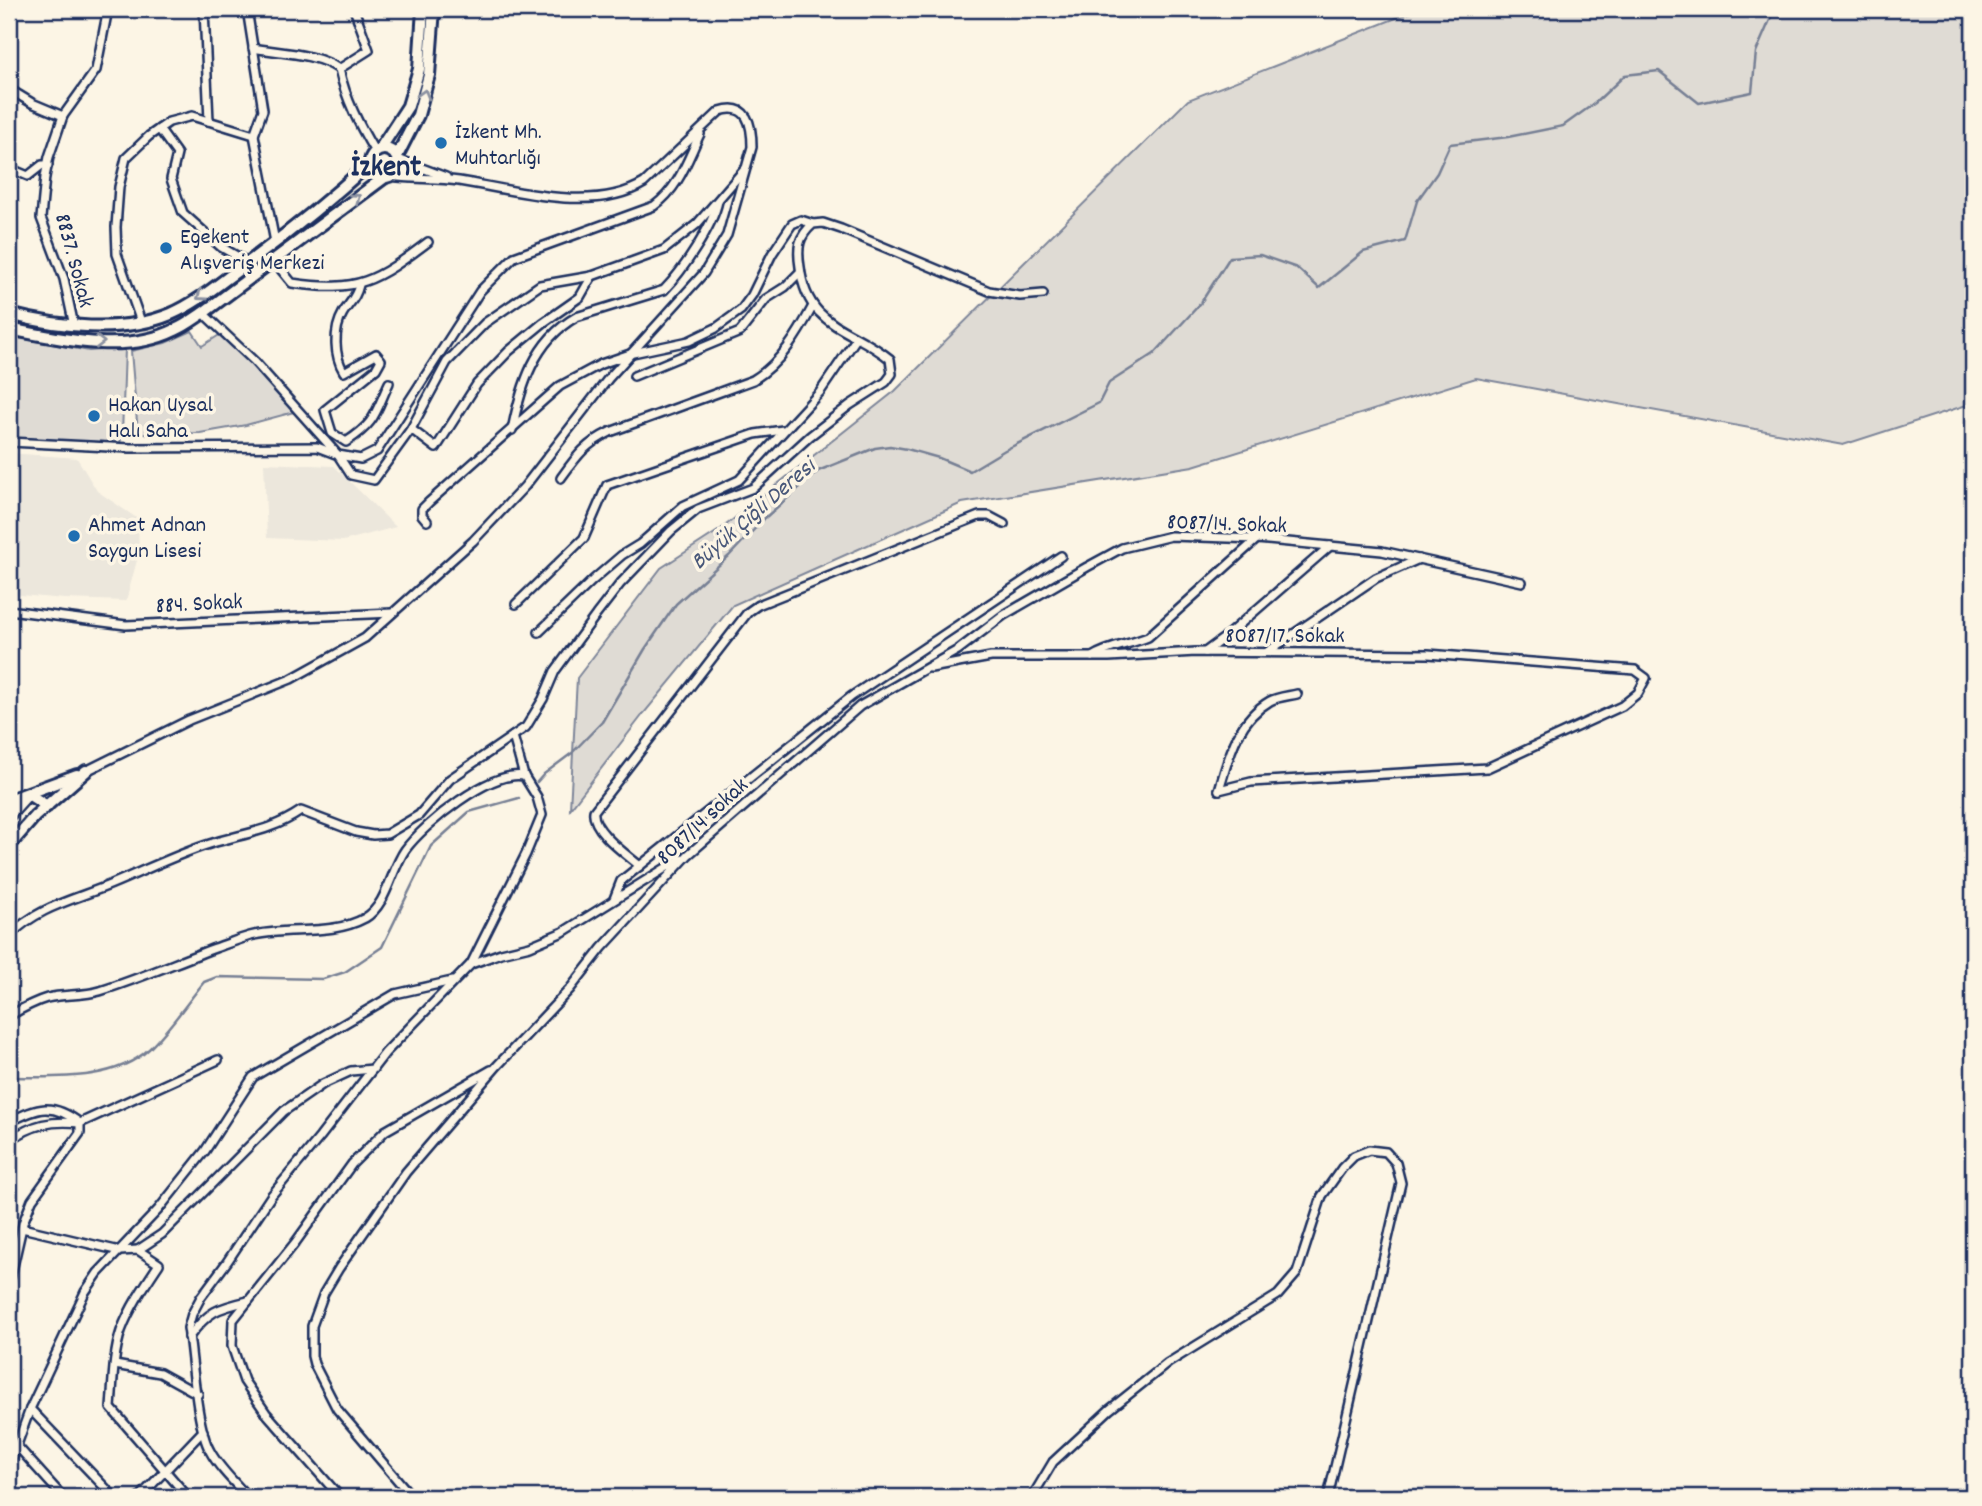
<svg xmlns="http://www.w3.org/2000/svg" width="1982" height="1506" viewBox="0 0 1982 1506" font-family="Dekko,sans-serif">
<rect width="100%" height="100%" fill="#fcf5e5"/>
<filter id="ink" filterUnits="userSpaceOnUse"><feTurbulence type="fractalNoise" baseFrequency=".0143" numOctaves="2"/><feDisplacementMap in="SourceGraphic" scale="14" xChannelSelector="R" yChannelSelector="G"/><feConvolveMatrix kernelMatrix="1 2 1 2 8 2 1 2 1" color-interpolation-filters="sRGB"/></filter>
<g filter="url(#ink)">
<g fill="#ece7dc">
<path d="M 9,453 L 77,458 L 97,491 L 138,519 L 139,553 L 126,601 L 65,599 L 9,594 Z"/>
<path d="M 264,463 L 334,466 L 396,527 L 343,541 L 267,538 Z"/>
</g>
<g fill="#dfdbd4" stroke="#7d8599" stroke-width="2">
<path d="M 1419,9 L 1973,9 L 1973,403 L 1843,445 L 1476,378 L 1193,466 L 962,503 L 733,605 L 644,713 L 570,809 L 577,678 L 661,568 L 721,529 L 895,391 L 1188,100 Z"/>
<path d="M 192,331 L 202,346 L 221,334 L 254,367 L 294,412 L 246,425 L 200,433 L 138,434 L 131,351 L 165,343 Z"/>
<path d="M 9,336 L 89,351 L 125,348 L 122,435 L 120,443 L 9,439 Z"/>
</g>
<g fill="none" stroke-linecap="round" stroke-linejoin="round">
<g stroke="#767f94" stroke-width="2.5">
<path d="M 537,782 L 544,774 L 572,753 L 602,722 L 645,649 L 676,604 L 729,556 L 765,518 L 818,471 L 875,448 L 890,446 L 907,449 L 939,458 L 970,471 L 1005,450 L 1099,403 L 1109,383 L 1154,354 L 1200,304 L 1230,257 L 1260,255 L 1297,268 L 1319,288 L 1363,252 L 1405,241 L 1417,201 L 1437,173 L 1450,144 L 1508,137 L 1563,126 L 1595,103 L 1625,75 L 1659,71 L 1699,103 L 1752,92 L 1756,52 L 1773,13 L 1778,9"/>
<path d="M 9,1077 C 53,1077 114,1082 149,1049 C 170,1029 186,1004 204,982 L 217,977 L 323,979 L 345,972 L 382,947 L 431,846 L 469,812 L 519,798"/>
</g>
<defs>
<g id="street">
<path d="M 204,9 L 209,121"/>
<path d="M 247,9 L 263,110 L 254,135 L 275,242"/>
<path d="M 253,48 C 280,53 316,53 339,69 C 346,100 359,125 375,152"/>
<path d="M 339,69 L 369,50 L 354,9"/>
<path d="M 9,89 L 32,103 L 63,116"/>
<path d="M 159,129 L 177,154 L 171,179 L 183,213 L 221,247 L 249,263"/>
<path d="M 398,159 L 446,177"/>
<path d="M 9,168 L 28,176 L 42,165 L 48,165"/>
<path d="M 274,261 L 292,283 C 359,293 376,281 428,242"/>
<path d="M 359,285 C 356,298 350,302 343,313 C 333,330 334,356 344,372 L 376,354 L 381,360 L 376,369 L 325,410 L 332,433 L 346,442 C 376,423 375,413 389,383"/>
<path d="M 203,313 L 254,361 L 338,455 L 361,459 L 377,451 L 480,291 L 514,257 L 654,206 C 679,188 687,161 700,134"/>
<path d="M 141,322 L 117,254 L 116,227 L 119,187 L 126,158 L 149,136 L 169,122 L 192,116 L 254,135"/>
<path d="M 74,326 L 64,279 L 41,218 L 45,177 L 49,157 L 63,116 L 96,70 L 108,9"/>
<path d="M 634,376 L 740,332 L 766,299 L 785,287 L 800,272"/>
<path d="M 411,429 L 436,448 L 477,384 L 509,351 L 543,323 L 580,297 L 592,276"/>
<path d="M 512,430 C 521,386 534,341 576,317 L 664,290 C 682,272 713,226 718,201"/>
<path d="M 9,442 L 130,448 L 317,447 L 338,455 L 351,475 L 374,480 L 411,429 L 447,362 L 485,323 L 540,285 L 592,276 L 664,250 L 697,224 L 744,170"/>
<path d="M 561,478 C 577,456 585,444 610,432 L 753,380 C 781,363 798,334 813,306"/>
<path d="M 427,521 L 422,515 L 422,509 L 429,502 L 560,386 L 601,364 L 633,353 L 689,341 L 716,328 L 741,310 L 752,295 L 772,254 L 792,224 L 801,220 L 813,224"/>
<path d="M 516,604 L 584,538 L 607,485 L 755,434 L 783,430"/>
<path d="M 9,610 L 126,625 L 392,613"/>
<path d="M 539,632 L 593,580 L 622,555 L 640,544 L 683,506 L 739,480 L 820,392 L 856,339"/>
<path d="M 1205,652 L 1224,638 L 1330,546"/>
<path d="M 1267,652 L 1376,578 L 1419,559"/>
<path d="M 1092,657 C 1109,646 1129,645 1148,637 L 1257,539"/>
<path d="M 931,668 L 991,657 L 1109,657 L 1196,652 L 1428,654 L 1635,670 L 1646,678 L 1638,693 L 1622,706 L 1487,768 L 1251,782 L 1219,790"/>
<path d="M 513,736 L 524,776"/>
<path d="M 86,771 L 189,720 L 291,679 L 365,638 L 473,541 L 525,486 L 608,379 L 704,273 L 727,235 L 752,147 C 752,125 748,102 720,111 L 644,183 C 593,214 515,190 459,181 C 436,178 412,179 389,176"/>
<path d="M 1219,790 C 1229,756 1237,720 1270,701 C 1277,697 1289,696 1297,694"/>
<path d="M 640,866 C 626,854 591,830 594,811 L 748,612 L 758,605 L 979,516 L 989,516 L 1004,524"/>
<path d="M 614,899 L 621,881 L 852,696 L 1061,556"/>
<path d="M 9,936 C 39,906 74,900 112,884 C 146,870 181,852 216,842 C 247,833 273,830 301,811 L 356,832 L 373,835 L 387,834 L 419,815 L 450,779 L 526,727 L 543,699 L 555,671 L 596,615 L 620,584 L 671,531 L 698,509 L 753,488 L 810,436 L 850,405 L 886,382 L 892,374 L 890,359 C 851,327 807,328 800,267 C 797,248 798,237 813,224 L 823,223 L 841,229 L 989,291 L 1020,296 L 1043,294"/>
<path d="M 9,1016 C 21,1009 33,1002 47,998 C 64,994 83,996 100,991 C 139,979 177,962 215,948 C 227,944 239,939 250,936 C 288,926 330,937 365,918 C 387,905 391,870 405,850 C 424,824 490,770 524,776 L 537,797 L 542,815 L 526,854 L 471,964"/>
<path d="M 9,1122 C 39,1107 52,1102 80,1123 L 80,1133 L 32,1200 L 23,1223 L 9,1284"/>
<path d="M 9,1141 C 32,1124 52,1120 80,1123 L 218,1060"/>
<path d="M 22,1228 L 120,1251 L 138,1250 L 159,1264 C 145,1285 130,1307 121,1331 C 113,1355 113,1383 111,1408 L 188,1497"/>
<path d="M 138,1250 L 162,1234 L 284,1111 L 323,1084 L 351,1071 L 373,1069"/>
<path d="M 189,1337 C 208,1311 218,1308 248,1301"/>
<path d="M 115,1365 L 160,1373 L 198,1394"/>
<path d="M 30,1409 L 114,1497"/>
<path d="M 17,1446 L 63,1497"/>
<path d="M 9,1467 L 30,1409 L 85,1292 L 98,1273 L 158,1210 L 205,1151 L 253,1077 L 395,994 L 452,981"/>
<path d="M 9,1496 L 10,1497"/>
<path d="M 140,1497 L 203,1431"/>
<path d="M 248,1497 C 235,1483 219,1468 210,1451 C 196,1426 193,1359 188,1328 L 192,1314 L 201,1297 L 227,1262 L 271,1196 L 320,1137 L 385,1053 L 471,964 L 501,953 L 530,946 L 563,932 L 680,859"/>
<path d="M 340,1497 L 266,1413 L 244,1381 L 232,1346 L 233,1320 L 295,1243 L 352,1164 L 385,1131 L 491,1070"/>
<path d="M 412,1497 L 337,1409 L 314,1364 L 312,1356 L 312,1326 L 324,1293 L 339,1268 L 406,1172 L 497,1066 L 570,989 L 602,948 L 688,855 L 860,706 L 958,650 L 1004,615 L 1087,567 L 1122,548 L 1171,536 L 1257,539 L 1382,551 L 1522,582"/>
<path d="M 1032,1497 L 1053,1462 L 1109,1410 L 1168,1363 L 1278,1295 L 1297,1273 L 1322,1196 L 1342,1168 L 1354,1156 L 1369,1150 L 1386,1152 L 1396,1163 L 1401,1183 L 1328,1497"/>
</g>
<g id="secondary">
<circle cx="384" cy="163" r="14"/>
<path d="M 380,149 L 408,106 L 419,69 L 423,9"/>
<path d="M 397,156 L 418,115 L 429,75 L 434,9"/>
<path d="M 9,314 C 58,327 123,334 171,314 C 194,304 214,288 234,273 C 281,239 327,202 370,163"/>
<path d="M 9,329 C 60,339 125,355 175,330 C 185,326 194,319 203,313 L 385,177"/>
<path d="M 9,800 L 77,775"/>
<path d="M 9,815 L 28,794 L 47,806"/>
<path d="M 9,846 L 35,816 L 86,771"/>
</g>
</defs>
<use href="#street" stroke="#1b2f5e" stroke-width="12"/>
<use href="#secondary" stroke="#1b2f5e" stroke-width="16"/>
<use href="#street" stroke="#fcf5e5" stroke-width="7"/>
<use href="#secondary" stroke="#fcf5e5" stroke-width="10"/>
</g>
<defs><path id="oneway-chevron" d="M-2-3.5L2.5 0L-2 3.5" fill="none" stroke-width="1.6" stroke-linecap="round" stroke-linejoin="round" transform="scale(1.75)"/></defs>
<g stroke="#8c92a2">
<use href="#oneway-chevron" transform="translate(424 94) rotate(-74)"/>
<use href="#oneway-chevron" transform="translate(356 198) rotate(-36)"/>
<use href="#oneway-chevron" transform="translate(201 296) rotate(145)"/>
<use href="#oneway-chevron" transform="translate(100 342)"/>
</g>
</g>
<g fill="#1f6fb2" stroke="#fcf5e5" stroke-width="2.5">
<circle cx="441" cy="143" r="7"/>
<circle cx="166" cy="248" r="7"/>
<circle cx="94" cy="416" r="7"/>
<circle cx="74" cy="536" r="7"/>
</g>
<g text-anchor="middle" stroke-width="7" stroke-linejoin="round" paint-order="stroke">
<g font-size="23" fill="#1b2f5e" stroke="#fcf5e5" text-anchor="start">
<text x="455" y="138">İzkent Mh.<tspan x="455" dy="26">Muhtarlığı</tspan></text>
<text x="180" y="243">Egekent<tspan x="180" dy="26">Alışveriş Merkezi</tspan></text>
<text x="108" y="411">Hakan Uysal<tspan x="108" dy="26">Halı Saha</tspan></text>
<text x="88" y="531">Ahmet Adnan<tspan x="88" dy="26">Saygun Lisesi</tspan></text>
</g>
<g font-size="23" fill="#1b2f5e" stroke="#fcf5e5">
<text transform="translate(76 260) rotate(75)" y="8">8837. Sokak</text>
<text transform="translate(1227 522) rotate(2)" y="8">8087/14. Sokak</text>
<text transform="translate(199 602) rotate(-3)" y="8">884. Sokak</text>
<text x="1285" y="642">8087/17. Sokak</text>
<text transform="translate(701 820) rotate(-43)" y="8">8087/14 sokak</text>
</g>
<g font-size="24" font-style="italic" fill="#485779" stroke="#fcf5e5">
<text transform="translate(752 513) rotate(-41)" y="8">Büyük Çiğli Deresi</text>
</g>
<g font-size="30" font-weight="bold" fill="#1b2f5e" stroke="#fcf5e5">
<text x="386" y="175">İzkent</text>
</g>
</g>
<rect width="1982" height="1506" fill="none" stroke="#fcf5e5" stroke-width="35"/>
<rect x="18" y="18" width="1947" height="1471" fill="none" stroke="#1b2f5e" stroke-width="2.5" filter="url(#ink)"/>
</svg>
